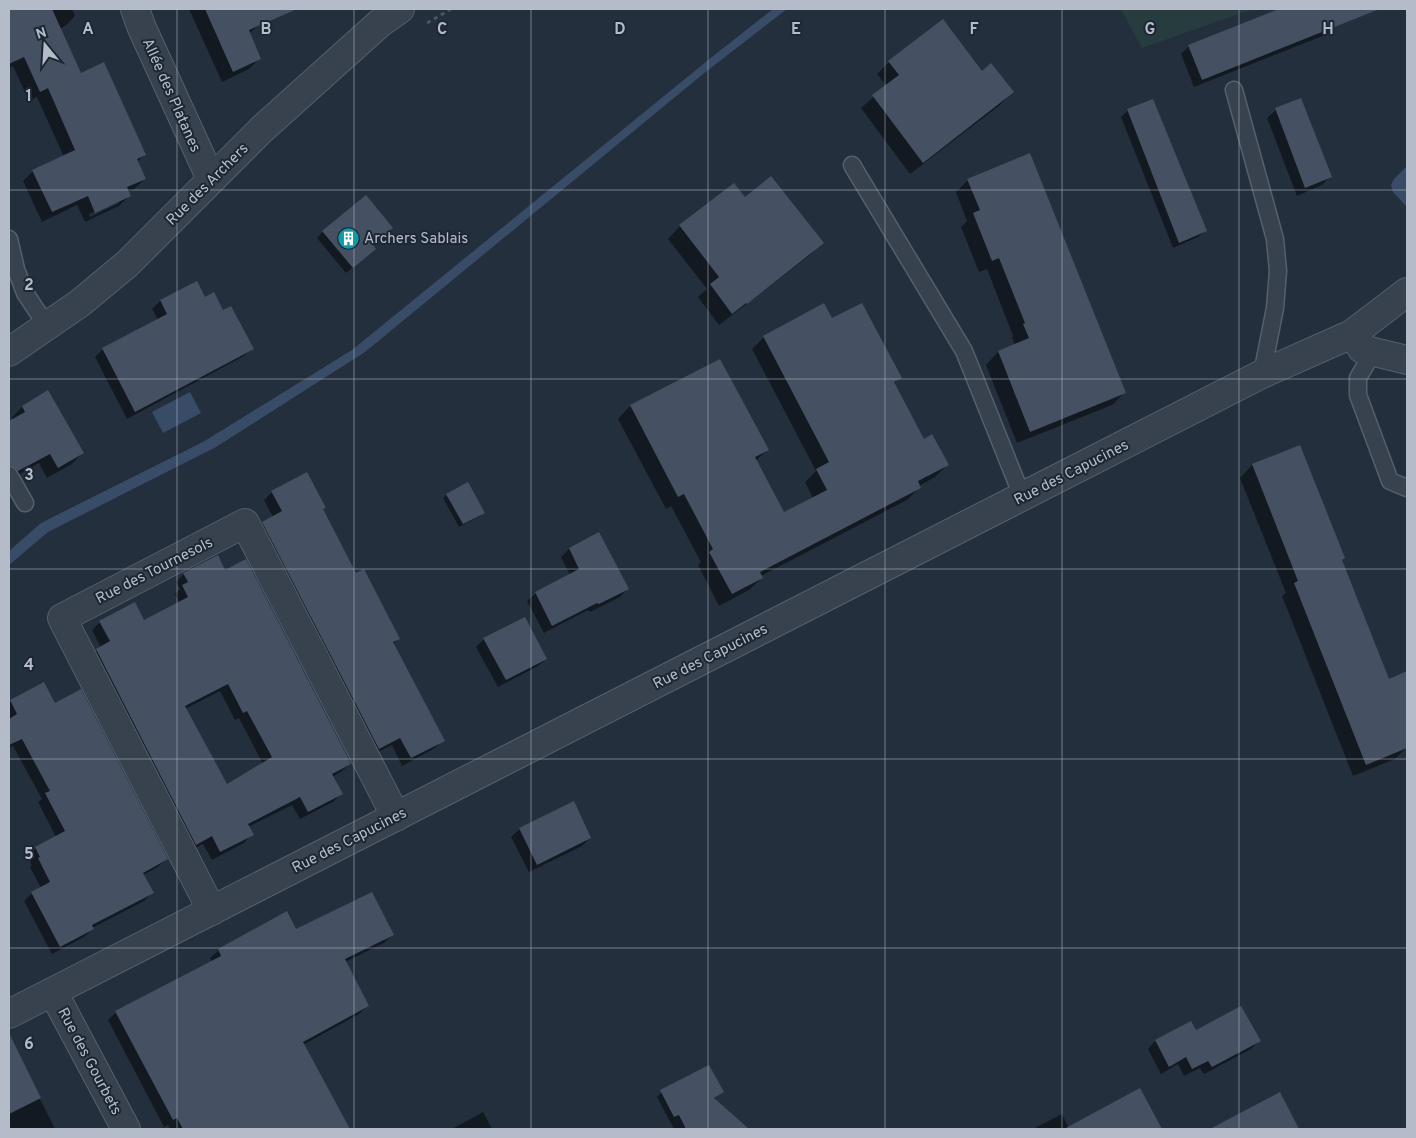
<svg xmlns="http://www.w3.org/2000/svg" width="1416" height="1138" viewBox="0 0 1416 1138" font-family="Overpass,sans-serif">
<rect width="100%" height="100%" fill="#242f3e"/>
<path fill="#263c3f" d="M 1121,9 L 1253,9 L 1142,48 Z"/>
<g fill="#394c67">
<path d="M 773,9 L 787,9 L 703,74 L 365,352 L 216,447 L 48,532 L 9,565 L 9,551 L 41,523 L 203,442 L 352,350 L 712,57 Z"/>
<path d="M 1407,166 L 1407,207 L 1393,192 L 1391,185 L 1394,179 Z"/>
<path d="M 190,392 L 201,413 L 163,433 L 152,412 Z"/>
</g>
<g fill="#0007" fill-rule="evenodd">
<path d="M 9,9 L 72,9 L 75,16 L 65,26 L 59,29 L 81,74 L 145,154 L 137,162 L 145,179 L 134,189 L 127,192 L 129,196 L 119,206 L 85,222 L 77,205 L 42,222 L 23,181 L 33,171 L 64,157 L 37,97 L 29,101 L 13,66 L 9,69 ZM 119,201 L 119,203 L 90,217 L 89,214 Z"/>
<path d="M 189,9 L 277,9 L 249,34 L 260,58 L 249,69 L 222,82 Z"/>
<path d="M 1283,9 L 1326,9 L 1333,27 L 1325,35 L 1194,87 L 1181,54 L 1189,46 Z"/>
<path d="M 889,62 L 982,72 L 1012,92 L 1000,105 L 910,174 L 861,108 L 886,86 L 877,74 Z"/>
<path d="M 1128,110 L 1205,231 L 1198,237 L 1173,248 L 1121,117 Z"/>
<path d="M 1276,110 L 1330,176 L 1322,185 L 1297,196 L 1267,118 Z"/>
<path d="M 968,180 L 1124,393 L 1112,405 L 1017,443 L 986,365 L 998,352 L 1015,346 L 1012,337 L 1013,336 L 987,269 L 979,272 L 961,227 L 967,221 L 956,192 Z"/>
<path d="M 745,199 L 822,243 L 810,255 L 719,325 L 698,297 L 707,289 L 668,239 L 680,226 Z"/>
<path d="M 323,231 L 368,255 L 346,273 L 317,238 Z"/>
<path d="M 204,298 L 222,312 L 252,348 L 244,356 L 127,419 L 95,357 L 103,349 L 158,320 L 152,309 L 160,301 Z"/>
<path d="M 831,320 L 900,378 L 893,384 L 924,441 L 947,465 L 935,477 L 919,486 L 920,487 L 907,500 L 761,576 L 762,578 L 749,590 L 719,606 L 698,565 L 701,562 L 671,506 L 666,509 L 618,419 L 630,406 L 720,360 L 767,450 L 756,461 L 784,514 L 813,498 L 805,482 L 816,471 L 752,349 L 764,337 Z"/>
<path d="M 48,392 L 82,453 L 72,464 L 47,478 L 39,463 L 9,480 L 9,423 L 13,420 L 12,417 L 22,407 Z"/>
<path d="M 1299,447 L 1341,561 L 1388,680 L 1402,675 L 1407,689 L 1407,727 L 1401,730 L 1407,747 L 1395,759 L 1353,776 L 1282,596 L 1286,593 L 1240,478 L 1252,465 Z"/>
<path d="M 272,492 L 322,509 L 356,574 L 398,639 L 393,645 L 443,740 L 435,748 L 402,766 L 392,745 L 370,756 L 255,531 L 263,523 L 273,517 L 264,500 Z"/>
<path d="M 447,495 L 484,512 L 480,516 L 459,527 L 443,498 Z"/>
<path d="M 599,534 L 628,588 L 620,597 L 590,612 L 588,610 L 544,633 L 527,601 L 536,593 L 570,575 L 561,557 L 569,549 Z"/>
<path d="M 225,572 L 350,764 L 341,772 L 332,777 L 341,794 L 333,802 L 300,819 L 292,805 L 248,827 L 252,834 L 244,843 L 212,860 L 203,844 L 187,852 L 88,658 L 101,648 L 92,630 L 100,622 L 144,622 L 179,603 L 175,594 L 180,589 L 176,582 L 184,574 ZM 220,691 L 235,720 L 239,718 L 263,764 L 226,786 L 185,709 Z"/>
<path d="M 484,639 L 546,659 L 538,666 L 498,687 L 476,647 Z"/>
<path d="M 10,701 L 54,704 L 166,859 L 158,867 L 143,875 L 152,893 L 144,901 L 92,928 L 93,929 L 84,937 L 52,954 L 24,901 L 32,893 L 41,888 L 30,867 L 32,865 L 27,856 L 36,848 L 56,837 L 38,802 L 42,799 L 13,746 L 9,748 L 9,703 Z"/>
<path d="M 520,829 L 590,838 L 582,846 L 529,872 L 511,837 Z"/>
<path d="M 296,931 L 392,935 L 384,943 L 345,962 L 368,1006 L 359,1014 L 303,1045 L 348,1129 L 170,1129 L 168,1125 L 164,1127 L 108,1020 L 116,1012 L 212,962 L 210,958 L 219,950 Z"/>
<path d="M 1190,1023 L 1195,1032 L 1259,1041 L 1251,1049 L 1204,1074 L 1200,1068 L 1184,1076 L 1178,1064 L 1161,1074 L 1148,1049 L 1155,1041 Z"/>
<path d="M 23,1065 L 55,1129 L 9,1129 L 9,1073 Z"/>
<path d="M 665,1089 L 722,1091 L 714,1099 L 747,1129 L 674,1129 L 657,1097 Z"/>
<path d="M 1279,1093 L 1298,1129 L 1232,1129 L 1230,1124 Z"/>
<path d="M 483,1112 L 492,1129 L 452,1129 Z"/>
<path d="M 1062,1114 L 1069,1128 L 1159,1125 L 1155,1129 L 1033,1129 Z"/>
</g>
<g fill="#455162" fill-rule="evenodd">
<path d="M 9,9 L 52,9 L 81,73 L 104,62 L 146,155 L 137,159 L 146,179 L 127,187 L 131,196 L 95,213 L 88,196 L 52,212 L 32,170 L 75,150 L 48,88 L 40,92 L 24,57 L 9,64 Z"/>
<path d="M 205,9 L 297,9 L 249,30 L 261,59 L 233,72 Z"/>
<path d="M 1279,9 L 1377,9 L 1377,10 L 1202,80 L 1188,45 Z"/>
<path d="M 943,19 L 982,71 L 991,63 L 1014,92 L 923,163 L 872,95 L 899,75 L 888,61 Z"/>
<path d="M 1301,98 L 1332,177 L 1305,188 L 1275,108 Z"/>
<path d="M 1153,99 L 1207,231 L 1179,243 L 1127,109 Z"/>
<path d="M 1030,153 L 1126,393 L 1030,432 L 998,351 L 1029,338 L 1023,324 L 1025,323 L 999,258 L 992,261 L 973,213 L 980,210 L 967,179 Z"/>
<path d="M 771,176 L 824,243 L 747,304 L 746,303 L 732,314 L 710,284 L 719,277 L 679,225 L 734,183 L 745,197 Z"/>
<path d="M 366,195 L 393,228 L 373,245 L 376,249 L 353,268 L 322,231 Z"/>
<path d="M 197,281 L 205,297 L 214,292 L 223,310 L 231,306 L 254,349 L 135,412 L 102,348 L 167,314 L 160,300 Z"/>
<path d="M 824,303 L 832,318 L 862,303 L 902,378 L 894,382 L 924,439 L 932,434 L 949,465 L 918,481 L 921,488 L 760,572 L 763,578 L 732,594 L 709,552 L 713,549 L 684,494 L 678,497 L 630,405 L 720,359 L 769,450 L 755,457 L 784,512 L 827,490 L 816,469 L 829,462 L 763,336 Z"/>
<path d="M 48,390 L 84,453 L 58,468 L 50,454 L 18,471 L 14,467 L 9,465 L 9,421 L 25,412 L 22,406 Z"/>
<path d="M 1300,445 L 1345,558 L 1342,560 L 1389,679 L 1407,671 L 1407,748 L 1366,765 L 1294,583 L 1298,581 L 1252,464 Z"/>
<path d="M 307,472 L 326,508 L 323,509 L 356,573 L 364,569 L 400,639 L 393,642 L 445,741 L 411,758 L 400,738 L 379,749 L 262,522 L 282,511 L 271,491 Z"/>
<path d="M 468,482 L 485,513 L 463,524 L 446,494 Z"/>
<path d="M 599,532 L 629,589 L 599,604 L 597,603 L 552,626 L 535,592 L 579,569 L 569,548 Z"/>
<path d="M 218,555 L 225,570 L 246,559 L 351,764 L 332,774 L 343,794 L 308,812 L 300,797 L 248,824 L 254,835 L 220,852 L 212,836 L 196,845 L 96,649 L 110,641 L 99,621 L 135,602 L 144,620 L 188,597 L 182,585 L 188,582 L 183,573 ZM 228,684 L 243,713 L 247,711 L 272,757 L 227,784 L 185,706 Z"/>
<path d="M 525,617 L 547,659 L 506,680 L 483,638 Z"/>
<path d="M 44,682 L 55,703 L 81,689 L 168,859 L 143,873 L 154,893 L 92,925 L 94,929 L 60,947 L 31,892 L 50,882 L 38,858 L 40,857 L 35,847 L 65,831 L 45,793 L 50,791 L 22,739 L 9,745 L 9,719 L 17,714 L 10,700 Z"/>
<path d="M 574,801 L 591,838 L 537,865 L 519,828 Z"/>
<path d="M 372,892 L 394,935 L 345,959 L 369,1006 L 303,1042 L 350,1129 L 183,1129 L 177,1118 L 173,1120 L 115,1011 L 221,956 L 218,949 L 287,911 L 296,929 Z"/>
<path d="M 1241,1006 L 1261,1041 L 1212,1067 L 1208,1061 L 1192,1069 L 1186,1057 L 1169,1067 L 1155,1040 L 1191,1021 L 1196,1030 Z"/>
<path d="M 9,1033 L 41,1098 L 9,1114 Z"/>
<path d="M 709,1065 L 724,1092 L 714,1098 L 749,1129 L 686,1129 L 679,1115 L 674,1117 L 660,1090 Z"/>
<path d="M 1140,1088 L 1162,1129 L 1064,1129 Z"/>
<path d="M 1280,1092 L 1299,1129 L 1210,1129 Z"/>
</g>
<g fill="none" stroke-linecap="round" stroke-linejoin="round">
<defs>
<g id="lane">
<path d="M 1234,90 L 1275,239 L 1278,271 L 1275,308 L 1262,374"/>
<path d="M 852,165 L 964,351 L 1022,496"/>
<path d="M 9,239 L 16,269 L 25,293 L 47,326"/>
<path d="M 1373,352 L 1358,378 L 1358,395 L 1390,481 L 1407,488"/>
<path d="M 9,475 L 25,503"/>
</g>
<g id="street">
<path d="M 135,9 L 141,26 L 211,179"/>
<path d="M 1352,334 L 1362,349 L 1407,360"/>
<path d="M 9,352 L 80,303 L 127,264 L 262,129 L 380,23 L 400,9"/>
<path d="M 212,911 L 62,618 L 245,523 L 396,817"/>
<path d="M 53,992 L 126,1129"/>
<path d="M 9,1014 L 1262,374 L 1352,334 L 1407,292"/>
</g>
</defs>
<use href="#lane" stroke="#565f6c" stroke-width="19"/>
<use href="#street" stroke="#565f6c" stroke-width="30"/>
<path stroke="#44595c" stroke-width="3" stroke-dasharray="4 4" stroke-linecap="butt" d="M 427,23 L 451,9"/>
<use href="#lane" stroke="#38414e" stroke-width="16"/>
<use href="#street" stroke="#38414e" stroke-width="28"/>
</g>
<path fill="none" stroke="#b4bcc9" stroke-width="1" stroke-opacity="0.55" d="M 177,9 L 177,1129M 354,9 L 354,1129M 531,9 L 531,1129M 708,9 L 708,1129M 885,9 L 885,1129M 1062,9 L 1062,1129M 1239,9 L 1239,1129M 9,190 L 1407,190M 9,379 L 1407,379M 9,569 L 1407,569M 9,759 L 1407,759M 9,948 L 1407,948"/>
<defs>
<symbol id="building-disc" viewBox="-11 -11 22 22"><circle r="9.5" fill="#0f9aa8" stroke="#1d2633"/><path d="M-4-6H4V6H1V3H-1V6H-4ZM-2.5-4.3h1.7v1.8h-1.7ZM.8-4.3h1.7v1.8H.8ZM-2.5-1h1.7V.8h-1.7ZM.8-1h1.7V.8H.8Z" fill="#fff"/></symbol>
</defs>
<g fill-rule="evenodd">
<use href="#building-disc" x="336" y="226" width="25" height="25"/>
</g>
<g text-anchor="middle" stroke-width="4" stroke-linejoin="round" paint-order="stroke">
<g font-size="15" fill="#b4bcc9" stroke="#1d2633">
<text transform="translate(172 95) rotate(66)" y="5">Allée des Platanes</text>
<text transform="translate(207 184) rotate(-45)" y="5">Rue des Archers</text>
<text transform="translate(1071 472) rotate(-27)" y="5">Rue des Capucines</text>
<text transform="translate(154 570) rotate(-27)" y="5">Rue des Tournesols</text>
<text transform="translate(710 656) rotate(-27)" y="5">Rue des Capucines</text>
<text transform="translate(349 840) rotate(-27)" y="5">Rue des Capucines</text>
<text transform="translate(90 1061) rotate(62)" y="5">Rue des Gourbets</text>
</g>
<g font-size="15" fill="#b4bcc9" stroke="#1d2633" text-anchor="start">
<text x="364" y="243">Archers Sablais</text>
</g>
</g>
<g font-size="16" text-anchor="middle" font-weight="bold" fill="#b4bcc9" stroke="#1d2633" stroke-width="4" stroke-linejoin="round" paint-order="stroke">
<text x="88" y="34">A</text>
<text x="266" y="34">B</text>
<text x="442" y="34">C</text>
<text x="620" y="34">D</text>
<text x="796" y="34">E</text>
<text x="974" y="34">F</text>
<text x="1150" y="34">G</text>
<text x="1328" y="34">H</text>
<text x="29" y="101">1</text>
<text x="29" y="290">2</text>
<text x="29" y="480">3</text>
<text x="29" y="670">4</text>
<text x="29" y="859">5</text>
<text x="29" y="1049">6</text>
</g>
<rect width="1416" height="1138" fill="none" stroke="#b4bcc9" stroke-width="20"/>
<g transform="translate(45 45) rotate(342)" stroke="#1d2633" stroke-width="4" paint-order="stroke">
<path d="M0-4L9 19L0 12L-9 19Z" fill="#b4bcc9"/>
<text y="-8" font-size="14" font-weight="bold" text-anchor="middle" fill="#b4bcc9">N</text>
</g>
</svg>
